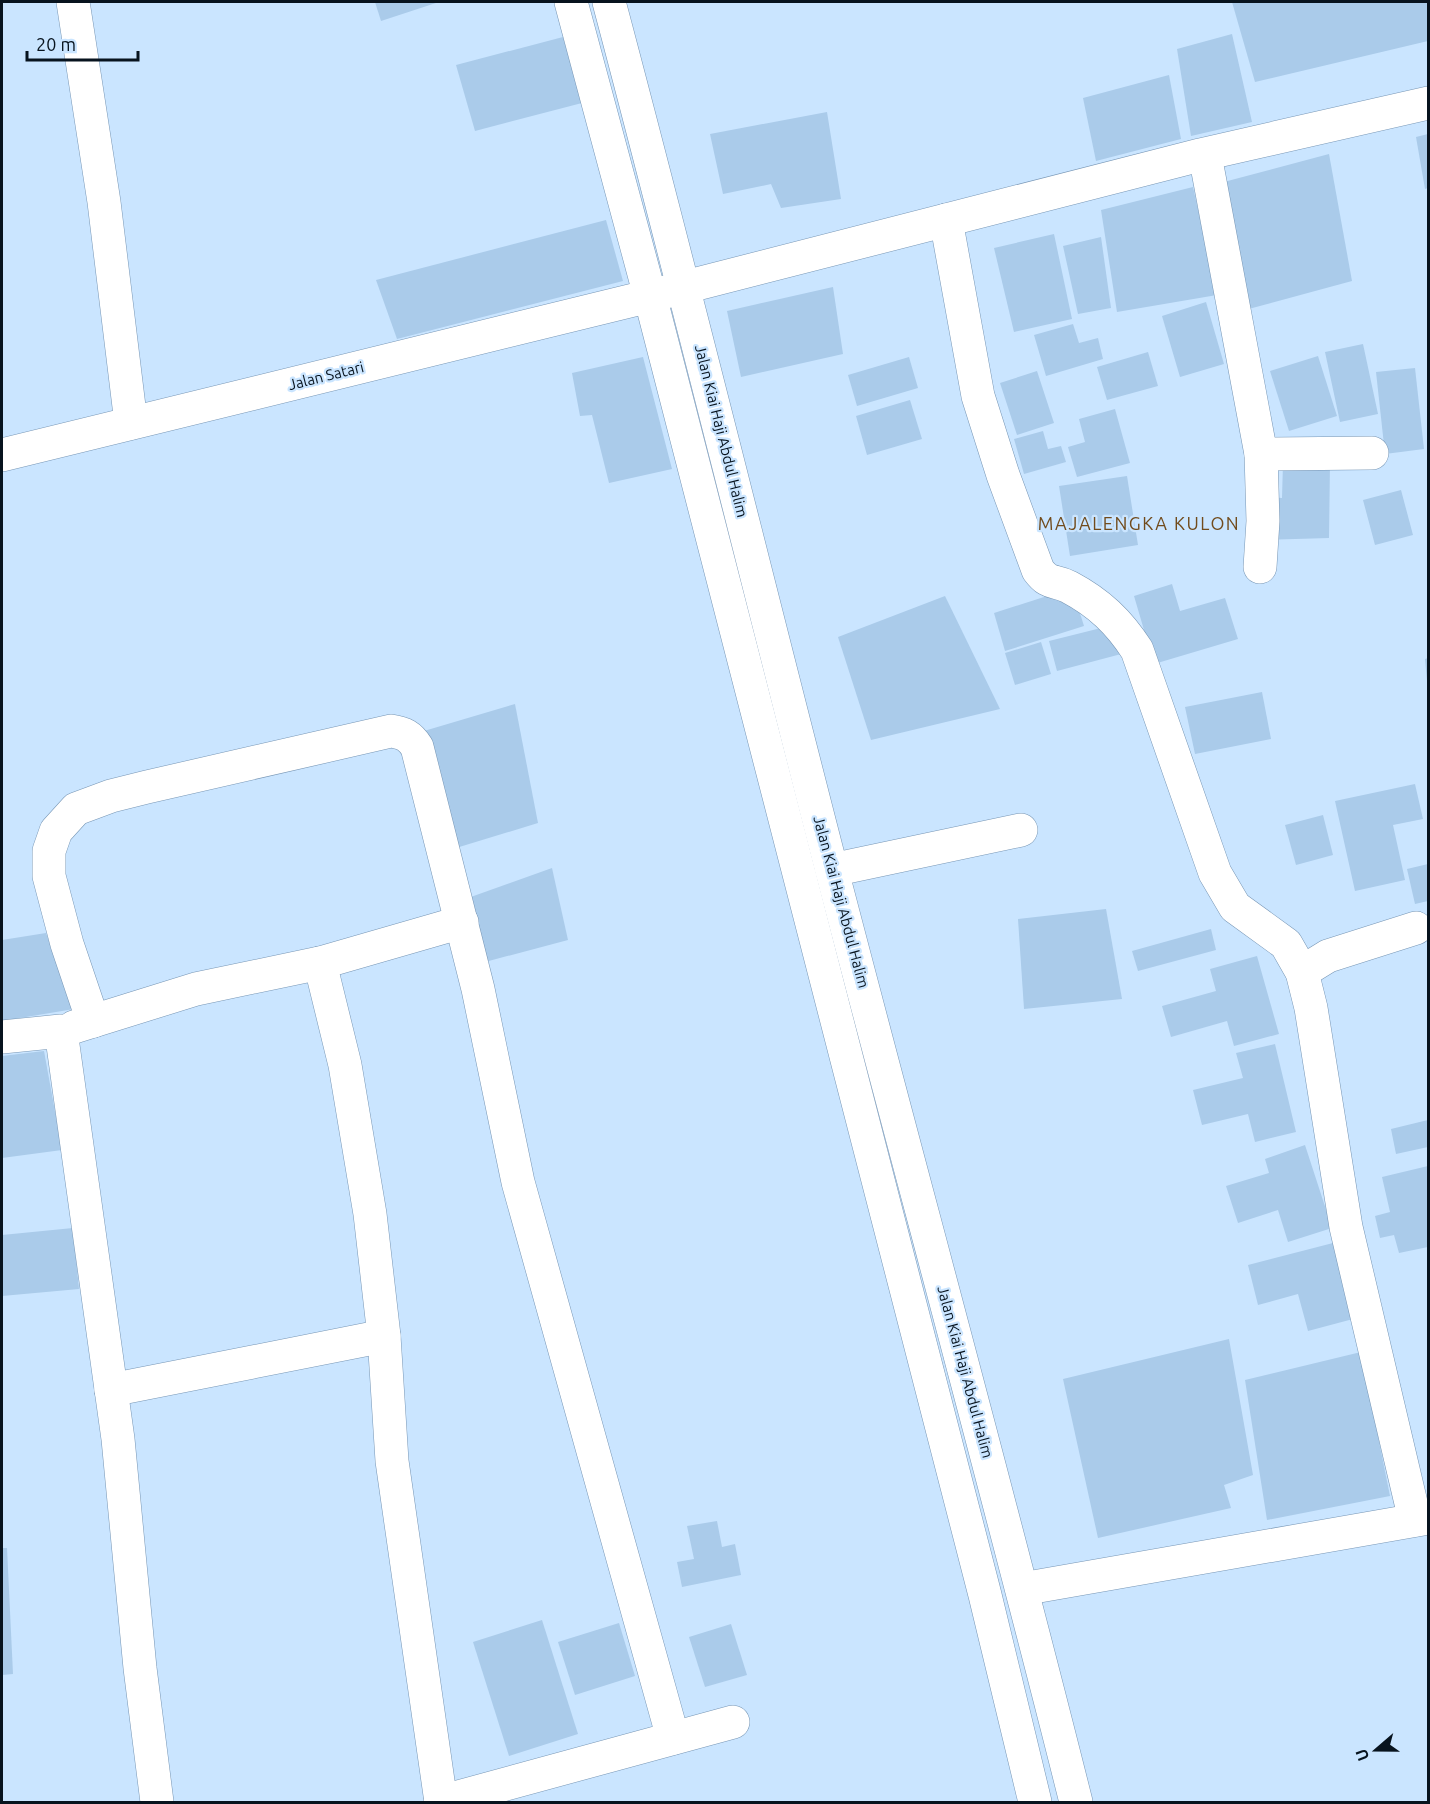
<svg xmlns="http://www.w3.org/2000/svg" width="1430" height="1804" viewBox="0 0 1430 1804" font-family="Ubuntu,sans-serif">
<rect width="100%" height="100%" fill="#cae5ff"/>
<g fill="#aacbea">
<path d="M 375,2 L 439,2 L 381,21 Z"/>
<path d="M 1232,2 L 1428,2 L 1428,41 L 1255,82 Z"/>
<path d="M 1232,34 L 1252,122 L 1191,136 L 1177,49 Z"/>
<path d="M 563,37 L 582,103 L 475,131 L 456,65 Z"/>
<path d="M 1169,75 L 1181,139 L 1096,161 L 1083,98 Z"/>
<path d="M 827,112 L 841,199 L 781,208 L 771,184 L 723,194 L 710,134 Z"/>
<path d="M 1428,134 L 1428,188 L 1425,189 L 1416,137 Z"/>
<path d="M 1329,154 L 1352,281 L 1245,310 L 1220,183 Z"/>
<path d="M 1193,187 L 1217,295 L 1117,312 L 1101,210 Z"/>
<path d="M 606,220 L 623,281 L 397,339 L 376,280 Z"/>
<path d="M 1054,234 L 1072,319 L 1014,332 L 994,248 Z"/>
<path d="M 1101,237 L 1111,308 L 1078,314 L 1063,246 Z"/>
<path d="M 833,287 L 843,354 L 741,377 L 727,311 Z"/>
<path d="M 1206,302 L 1224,364 L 1180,377 L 1162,316 Z"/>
<path d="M 1073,324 L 1079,343 L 1098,338 L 1103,359 L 1046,376 L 1034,335 Z"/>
<path d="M 1363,344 L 1378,414 L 1340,422 L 1325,352 Z"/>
<path d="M 1148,352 L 1158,386 L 1107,400 L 1097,367 Z"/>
<path d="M 1318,356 L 1337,416 L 1289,431 L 1270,371 Z"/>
<path d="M 643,357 L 672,469 L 609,483 L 592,415 L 580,416 L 572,373 Z"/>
<path d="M 909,357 L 918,388 L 857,406 L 848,375 Z"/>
<path d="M 1415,368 L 1424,449 L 1385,454 L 1376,372 Z"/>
<path d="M 1037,371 L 1054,423 L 1017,435 L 1000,383 Z"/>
<path d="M 910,400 L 922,439 L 867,455 L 856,416 Z"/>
<path d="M 1115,409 L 1130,463 L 1077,477 L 1068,447 L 1085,442 L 1079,419 Z"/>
<path d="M 1043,431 L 1048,449 L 1061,446 L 1066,462 L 1024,474 L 1014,439 Z"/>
<path d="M 1283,463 L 1330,463 L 1329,538 L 1266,540 L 1267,497 L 1282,498 Z"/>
<path d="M 1127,476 L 1138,545 L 1070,556 L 1059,486 Z"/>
<path d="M 1401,490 L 1413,535 L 1375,545 L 1363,500 Z"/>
<path d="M 1172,584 L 1180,611 L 1225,598 L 1238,639 L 1154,664 L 1134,596 Z"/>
<path d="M 1072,588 L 1084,626 L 1005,651 L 994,613 Z"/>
<path d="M 945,596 L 1000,709 L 871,740 L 838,637 Z"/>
<path d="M 1117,624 L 1125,653 L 1057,671 L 1049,641 Z"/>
<path d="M 1041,642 L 1051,674 L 1015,685 L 1005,653 Z"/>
<path d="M 1428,658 L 1428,681 L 1427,681 L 1425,659 Z"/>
<path d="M 1262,692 L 1271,739 L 1195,754 L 1185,707 Z"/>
<path d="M 515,704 L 538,823 L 456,848 L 424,731 Z"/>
<path d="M 1415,784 L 1423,819 L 1393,825 L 1405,880 L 1355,891 L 1335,801 Z"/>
<path d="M 1323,815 L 1333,855 L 1296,865 L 1285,825 Z"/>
<path d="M 1428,864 L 1428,901 L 1415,904 L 1407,869 Z"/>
<path d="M 552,868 L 568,940 L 485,962 L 468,898 Z"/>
<path d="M 1106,909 L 1122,999 L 1024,1009 L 1018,919 Z"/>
<path d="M 1211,929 L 1216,950 L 1138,971 L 1132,951 Z"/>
<path d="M 46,933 L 74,1009 L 2,1021 L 2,940 Z"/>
<path d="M 1257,956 L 1279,1034 L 1234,1046 L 1227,1021 L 1171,1037 L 1162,1006 L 1216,991 L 1210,969 Z"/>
<path d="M 1275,1044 L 1296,1132 L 1255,1142 L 1248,1114 L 1202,1125 L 1193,1090 L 1243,1078 L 1236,1053 Z"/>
<path d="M 44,1051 L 62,1150 L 2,1158 L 2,1056 Z"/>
<path d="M 1428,1120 L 1428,1147 L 1396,1154 L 1391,1129 Z"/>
<path d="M 1305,1145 L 1332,1228 L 1288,1242 L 1278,1210 L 1238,1223 L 1226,1186 L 1269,1173 L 1265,1159 Z"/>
<path d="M 1428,1166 L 1428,1247 L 1399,1253 L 1394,1235 L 1380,1238 L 1375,1216 L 1390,1212 L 1382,1177 Z"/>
<path d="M 73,1228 L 79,1289 L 2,1296 L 2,1235 Z"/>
<path d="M 1333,1243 L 1353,1319 L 1308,1331 L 1298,1294 L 1258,1305 L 1248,1265 Z"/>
<path d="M 1229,1339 L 1253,1475 L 1224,1485 L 1231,1508 L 1098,1538 L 1063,1379 Z"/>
<path d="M 1361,1352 L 1390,1496 L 1267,1520 L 1245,1380 Z"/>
<path d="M 717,1521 L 722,1547 L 735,1544 L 741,1575 L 682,1587 L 677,1562 L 694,1559 L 687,1526 Z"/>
<path d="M 2,1548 L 7,1548 L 13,1674 L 2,1675 Z"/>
<path d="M 542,1620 L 578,1734 L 509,1756 L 473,1642 Z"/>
<path d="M 619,1623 L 635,1676 L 575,1695 L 558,1642 Z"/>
<path d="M 731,1624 L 747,1675 L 705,1687 L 689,1637 Z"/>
</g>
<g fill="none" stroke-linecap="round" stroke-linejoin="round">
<defs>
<g id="street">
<path d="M 73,2 L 104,202 L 131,423"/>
<path d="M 1205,155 L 1261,454 L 1263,521 L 1260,567"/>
<path d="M 946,220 L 978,396 L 1003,475 L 1038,570 C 1050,586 1054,579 1069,587 C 1099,603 1119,622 1137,650 L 1215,873 L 1235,907 L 1286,944 L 1302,972 L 1311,1008 L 1346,1227 L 1415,1520"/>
<path d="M 1261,454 L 1372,453"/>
<path d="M 2,455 L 650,296 L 1200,155 L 1428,103"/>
<path d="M 832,870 L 1021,830"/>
<path d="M 320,963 L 345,1065 L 370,1214 L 384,1336 L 392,1461 L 441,1802"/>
<path d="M 1302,972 L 1328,956 L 1416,928"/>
<path d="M 93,1021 L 67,944 L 49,876 L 49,851 L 56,831 L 76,809 L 111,796 L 147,787 L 391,731 C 404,733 410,736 417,747 L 478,989 L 518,1182 L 673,1738"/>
<path d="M 74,1027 L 196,989 L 320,963 L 462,922"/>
<path d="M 2,1037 L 61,1031 L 118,1439 L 140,1668 L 157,1802"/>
<path d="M 111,1390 L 384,1336"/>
<path d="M 1022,1589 L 1428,1518"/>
<path d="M 440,1802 L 733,1722"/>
</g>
<g id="primary">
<path d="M 571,2 L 650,296 L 985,1595 L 1035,1802"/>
<path d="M 609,2 C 686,291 757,581 832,871 C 913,1182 998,1491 1076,1802"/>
</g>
</defs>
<use href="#street" stroke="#7796b5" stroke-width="34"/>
<use href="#primary" stroke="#7796b5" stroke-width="34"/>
<use href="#street" stroke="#fff" stroke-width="33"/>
<use href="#primary" stroke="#fff" stroke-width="33"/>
</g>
<g text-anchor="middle" stroke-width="4.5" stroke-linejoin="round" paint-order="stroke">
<g font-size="15" fill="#07131e" stroke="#cae5ff">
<text transform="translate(326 376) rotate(-14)" y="5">Jalan Satari</text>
<text transform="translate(721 431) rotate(76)" y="5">Jalan Kiai Haji Abdul Halim</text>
<text transform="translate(841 902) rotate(75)" y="5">Jalan Kiai Haji Abdul Halim</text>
<text transform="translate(965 1372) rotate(75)" y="5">Jalan Kiai Haji Abdul Halim</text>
</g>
<g font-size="18" letter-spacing="1.5" fill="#714b1c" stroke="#cae5ff">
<text x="1139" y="530">MAJALENGKA KULON</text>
</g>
</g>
<rect width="1430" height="1804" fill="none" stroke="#07131e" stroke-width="6"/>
<g transform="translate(1376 1750) rotate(250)" stroke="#cae5ff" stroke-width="4.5" paint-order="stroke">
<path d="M0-4.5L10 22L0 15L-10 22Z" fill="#07131e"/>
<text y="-9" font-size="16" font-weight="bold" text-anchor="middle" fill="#07131e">U</text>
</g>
<path d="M27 51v9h111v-9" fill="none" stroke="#07131e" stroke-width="3"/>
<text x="36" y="51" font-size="18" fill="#07131e" stroke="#cae5ff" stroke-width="4.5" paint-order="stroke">20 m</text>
</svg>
